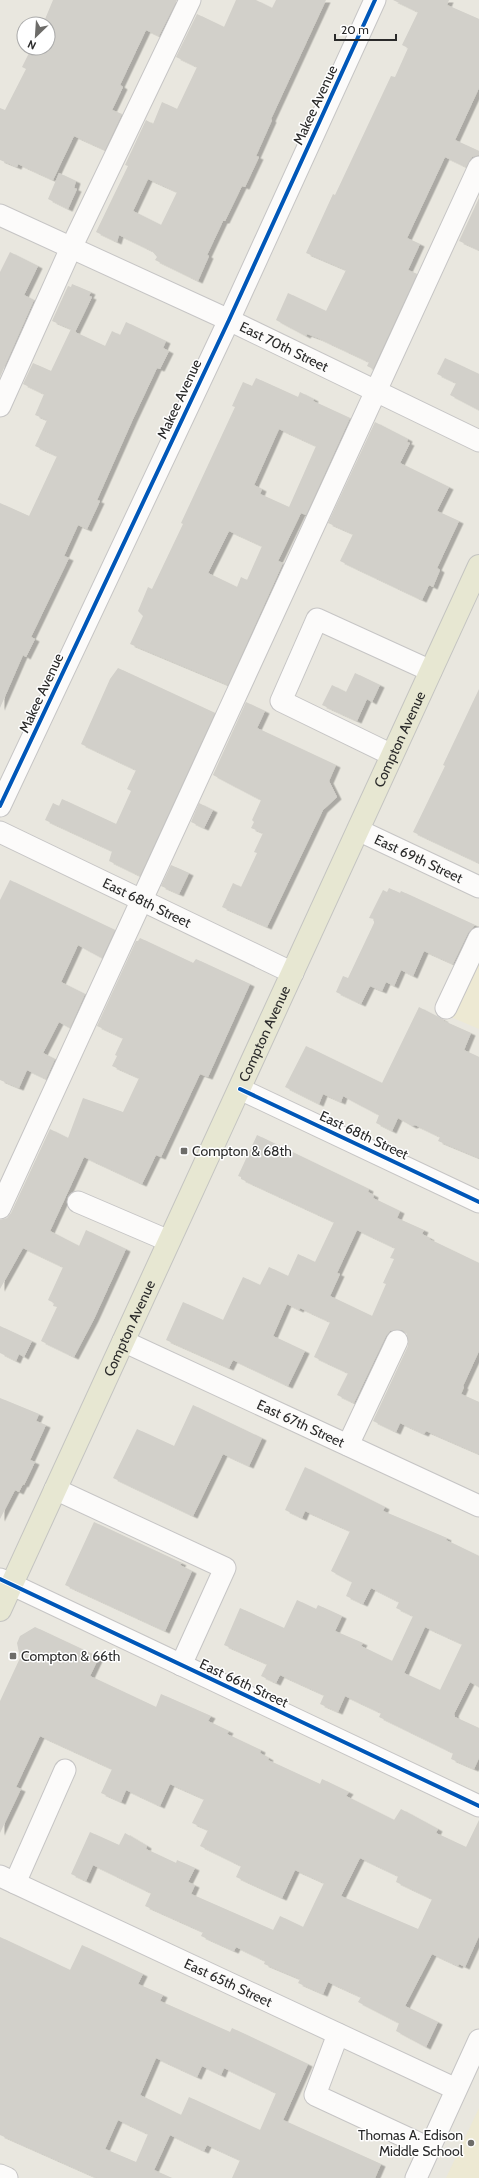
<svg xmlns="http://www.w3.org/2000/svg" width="479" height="2178" viewBox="0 0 479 2178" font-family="Cabin,sans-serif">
<defs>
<filter id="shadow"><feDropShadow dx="4.5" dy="2.5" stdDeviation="0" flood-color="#0004"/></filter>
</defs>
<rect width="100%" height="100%" fill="#e9e7df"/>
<g fill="#ede9d3">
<path d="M 479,957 L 479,1029 L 451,1017 Z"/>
<path d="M 479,2108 L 479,2178 L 446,2178 Z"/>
</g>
<g fill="#d2d0ca" fill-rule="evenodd" filter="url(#shadow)">
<path d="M 53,0 L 177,0 L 159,36 L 146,30 L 120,85 L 123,87 L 112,110 L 122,114 L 105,150 L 74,136 L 53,180 L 18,164 L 17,167 L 0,160 L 0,108 L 5,110 L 26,69 L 22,67 L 30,51 L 32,48 L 48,48 L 48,24 L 43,24 Z"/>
<path d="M 236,0 L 256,0 L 272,8 L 276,0 L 326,0 L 271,119 L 272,120 L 256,156 L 259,157 L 245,187 L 242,186 L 225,221 L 223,221 L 207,255 L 209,256 L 198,281 L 155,260 L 157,257 L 152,251 L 119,235 L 117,242 L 96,232 L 128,166 L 125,165 L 146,120 L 153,124 L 162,102 L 177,109 L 197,67 L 176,57 L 197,14 L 224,27 ZM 148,179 L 177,192 L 161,225 L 133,211 Z"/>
<path d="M 393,0 L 449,0 L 447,5 L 479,19 L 479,88 L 455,140 L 479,151 L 479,155 L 472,157 L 466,167 L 445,157 L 407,238 L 420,244 L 408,270 L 417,274 L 373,369 L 367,366 L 369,362 L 318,338 L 307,334 L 306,336 L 276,320 L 288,293 L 326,311 L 346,270 L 306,253 L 333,194 L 335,195 L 391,76 L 395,77 L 408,48 L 402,45 L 418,12 Z"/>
<path d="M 59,173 L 76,181 L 74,188 L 77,189 L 68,209 L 48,199 Z"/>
<path d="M 479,198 L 479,250 L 459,241 Z"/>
<path d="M 10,252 L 38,266 L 24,295 L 34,300 L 0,377 L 0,272 Z"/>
<path d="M 72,284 L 91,292 L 89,296 L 92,297 L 75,332 L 105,346 L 112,331 L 120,335 L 126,322 L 166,341 L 163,348 L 169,351 L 160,369 L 157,368 L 133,419 L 97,500 L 100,501 L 87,529 L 78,525 L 64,556 L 69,558 L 31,637 L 35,639 L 26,657 L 23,655 L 0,708 L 0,503 L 29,516 L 57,456 L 35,446 L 47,420 L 35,415 L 44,394 L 23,384 L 33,363 L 51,371 L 71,329 L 52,321 L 68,286 L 71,287 Z"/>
<path d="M 445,358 L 479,374 L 479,410 L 450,395 L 456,383 L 437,374 Z"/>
<path d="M 256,378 L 298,397 L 300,392 L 314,399 L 313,401 L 350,418 L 306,515 L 301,513 L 278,561 L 283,563 L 228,685 L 130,644 L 143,616 L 138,611 L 148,587 L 152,589 L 183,524 L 181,523 L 235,407 L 232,406 L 243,382 L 252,386 ZM 279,429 L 316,446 L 289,507 L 260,494 L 262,489 L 254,485 ZM 229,531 L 262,546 L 247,580 L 241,577 L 237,587 L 208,573 Z"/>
<path d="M 375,422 L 408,439 L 407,442 L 410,443 L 400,463 L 449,487 L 437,511 L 459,521 L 437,568 L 440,570 L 433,587 L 429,585 L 422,600 L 340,561 L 353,534 L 328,523 Z"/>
<path d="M 118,668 L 215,713 L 140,876 L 109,861 L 112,851 L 45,820 L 53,803 L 59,806 L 62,799 L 116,824 L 131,791 L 127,789 L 136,770 L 81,744 L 110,679 Z"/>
<path d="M 355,673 L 380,685 L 372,702 L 367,699 L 357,721 L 322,705 L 332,685 L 346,692 Z"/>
<path d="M 479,689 L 479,863 L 413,832 L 445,766 L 443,765 Z"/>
<path d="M 246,702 L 265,711 L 257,728 L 336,765 L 329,781 L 337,797 L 323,810 L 267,927 L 222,907 L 233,883 L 241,887 L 257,853 L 254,852 L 263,833 L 251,828 L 254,822 L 252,820 L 261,800 L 213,775 Z"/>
<path d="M 199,803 L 213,810 L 204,828 L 191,822 Z"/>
<path d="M 171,865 L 189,873 L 179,894 L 161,886 Z"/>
<path d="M 10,880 L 115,930 L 102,958 L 78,945 L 61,982 L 85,994 L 70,1028 L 59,1022 L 43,1053 L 55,1059 L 46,1079 L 27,1070 L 19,1088 L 0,1080 L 0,900 Z"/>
<path d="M 389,888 L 400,893 L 401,891 L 475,925 L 468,933 L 453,964 L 424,951 L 413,976 L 401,970 L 394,986 L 386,982 L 382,991 L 370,986 L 361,1004 L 336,992 L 343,976 L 348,978 L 374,923 L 374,919 L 369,918 L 383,890 L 387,892 Z"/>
<path d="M 140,938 L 193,963 L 196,959 L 250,984 L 208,1077 L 200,1074 L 161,1157 L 156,1155 L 142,1184 L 84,1157 L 50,1231 L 79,1246 L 86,1230 L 126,1249 L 94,1319 L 74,1357 L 41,1341 L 57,1307 L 53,1306 L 54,1303 L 48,1300 L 63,1267 L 23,1248 L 0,1289 L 0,1220 L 7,1218 L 11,1213 L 50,1129 L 68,1138 L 83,1098 L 123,1112 L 139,1078 L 112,1066 L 117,1056 L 115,1055 L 123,1038 L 97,1026 L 136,941 L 138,941 Z"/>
<path d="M 419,1007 L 444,1020 L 444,1021 L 471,1033 L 464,1050 L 479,1057 L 479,1158 L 438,1141 L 440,1137 L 415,1125 L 412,1126 L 398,1118 L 392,1131 L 376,1123 L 379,1115 L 343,1096 L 341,1102 L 323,1094 L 319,1104 L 285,1087 L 306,1046 L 382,1083 Z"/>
<path d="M 257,1135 L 369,1189 L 368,1192 L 374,1195 L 373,1198 L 400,1211 L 397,1218 L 424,1230 L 422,1234 L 430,1238 L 429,1239 L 479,1263 L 479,1351 L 463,1386 L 464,1387 L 461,1394 L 479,1402 L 479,1454 L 426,1431 L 424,1434 L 400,1423 L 396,1432 L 373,1421 L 408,1346 L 407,1334 L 402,1330 L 390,1331 L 386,1336 L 354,1403 L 337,1395 L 348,1373 L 314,1357 L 330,1322 L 300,1308 L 299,1310 L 287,1304 L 273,1336 L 305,1351 L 288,1386 L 233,1360 L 229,1368 L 166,1340 L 183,1302 L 223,1320 L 243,1277 L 260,1285 L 269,1267 L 288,1276 L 298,1254 L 315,1262 L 334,1222 L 241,1179 L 241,1177 L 238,1176 ZM 357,1230 L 395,1248 L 390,1258 L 394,1259 L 383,1283 L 386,1284 L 372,1316 L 330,1296 L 340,1274 L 337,1273 Z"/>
<path d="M 0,1326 L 32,1341 L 24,1357 L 19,1354 L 16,1361 L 0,1353 Z"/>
<path d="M 0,1398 L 39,1414 L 36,1421 L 46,1425 L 30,1460 L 35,1462 L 24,1485 L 23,1484 L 19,1492 L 15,1490 L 0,1519 Z"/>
<path d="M 193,1405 L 262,1438 L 249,1466 L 223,1454 L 193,1516 L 113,1478 L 137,1429 L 174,1446 Z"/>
<path d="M 305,1467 L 385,1507 L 383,1511 L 447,1538 L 446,1540 L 479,1556 L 479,1687 L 470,1682 L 454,1714 L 455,1717 L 479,1728 L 479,1758 L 474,1769 L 451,1759 L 453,1753 L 379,1717 L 381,1713 L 345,1696 L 338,1712 L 320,1704 L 324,1695 L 280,1675 L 276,1683 L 261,1676 L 267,1664 L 224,1645 L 240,1608 L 284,1628 L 297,1600 L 316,1609 L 318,1605 L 342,1616 L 335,1631 L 363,1643 L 361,1646 L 392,1661 L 413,1616 L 396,1608 L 399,1602 L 371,1588 L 363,1604 L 346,1596 L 352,1582 L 331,1571 L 350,1531 L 305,1511 L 302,1518 L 285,1510 ZM 425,1627 L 462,1644 L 440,1690 L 404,1673 Z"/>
<path d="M 94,1522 L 182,1563 L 180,1565 L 192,1571 L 165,1631 L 65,1585 Z"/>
<path d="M 35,1627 L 99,1657 L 90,1676 L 156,1707 L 161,1694 L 211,1716 L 208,1721 L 229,1731 L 227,1734 L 261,1750 L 260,1753 L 269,1758 L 268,1760 L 320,1784 L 322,1779 L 349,1792 L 346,1796 L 394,1820 L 401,1809 L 438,1829 L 436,1833 L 466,1847 L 479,1820 L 479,1936 L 465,1967 L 459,1964 L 458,1966 L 432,1954 L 405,2006 L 438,2022 L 426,2047 L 396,2031 L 399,2023 L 358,2002 L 361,1997 L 328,1982 L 323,1994 L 298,1983 L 300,1979 L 264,1964 L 265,1961 L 236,1947 L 234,1951 L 201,1936 L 203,1932 L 145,1906 L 151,1893 L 93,1865 L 86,1881 L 71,1874 L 90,1832 L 119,1845 L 125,1833 L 147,1846 L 146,1849 L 176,1863 L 177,1860 L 195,1868 L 188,1882 L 195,1885 L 191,1894 L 273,1930 L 280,1916 L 303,1927 L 324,1883 L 295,1870 L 282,1898 L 236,1877 L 241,1866 L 200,1846 L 208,1830 L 192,1823 L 204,1799 L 170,1784 L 160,1806 L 126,1790 L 121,1802 L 101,1793 L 112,1769 L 40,1736 L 16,1787 L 21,1789 L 0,1833 L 0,1701 L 20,1658 L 17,1643 L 20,1636 ZM 360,1858 L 398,1876 L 396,1882 L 432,1899 L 418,1929 L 341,1896 Z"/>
<path d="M 0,1937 L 70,1970 L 82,1945 L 143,1974 L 138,1984 L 163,1995 L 160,2001 L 230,2032 L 232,2028 L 308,2064 L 283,2120 L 381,2164 L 375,2178 L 232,2178 L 240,2160 L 207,2145 L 204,2151 L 170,2135 L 154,2170 L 172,2178 L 97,2178 L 0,2135 ZM 156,2058 L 197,2077 L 202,2066 L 221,2075 L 224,2068 L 276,2093 L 260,2130 L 189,2097 L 181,2115 L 140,2095 ZM 118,2120 L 148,2134 L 136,2162 L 105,2149 Z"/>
</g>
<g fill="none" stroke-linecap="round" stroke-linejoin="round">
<defs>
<g id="minor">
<path id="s1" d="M 0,215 L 229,320 L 479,441"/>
<path d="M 0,406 L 71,248 L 190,0"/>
<path d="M 392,755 L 281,701 L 317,619 L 431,671"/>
<path d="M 0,806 L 229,320 L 375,0"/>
<path id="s2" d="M 358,830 L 479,887"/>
<path id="s3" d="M 0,832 L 293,973"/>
<path d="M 446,1008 L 479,938"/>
<path d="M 240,1089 L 479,1202"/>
<path d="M 78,1202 L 169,1241"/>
<path d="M 0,1208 L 479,167"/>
<path id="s4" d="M 123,1341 L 479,1506"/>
<path d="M 348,1445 L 397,1341"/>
<path d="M 55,1489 L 225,1568 L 181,1665"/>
<path d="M 0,1579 L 479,1806"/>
<path id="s5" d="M 0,1876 L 456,2089"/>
<path d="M 15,1883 L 65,1770"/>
<path d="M 338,2034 L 315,2095 L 429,2148"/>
<path d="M 0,2175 L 7,2178"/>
<path d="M 416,2178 L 479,2040"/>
</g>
<g id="major">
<path id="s6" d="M 0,1610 L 479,566"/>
</g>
</defs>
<use href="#minor" stroke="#c6c5c5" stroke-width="23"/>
<use href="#major" stroke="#c4c4c1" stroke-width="24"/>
<use href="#minor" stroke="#fcfbfa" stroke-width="21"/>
<use href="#major" stroke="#e7e7d2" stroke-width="22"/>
<defs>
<g id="cycleway">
<path d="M 0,806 L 229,320 L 375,0"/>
<path d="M 240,1089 L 479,1202"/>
<path d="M 0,1579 L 479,1806"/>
</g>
</defs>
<use href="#cycleway" stroke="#fff" stroke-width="6"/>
<use href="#cycleway" stroke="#0057b8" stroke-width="4"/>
</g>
<g fill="#6d6c69" stroke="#fff" stroke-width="1.5">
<rect x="180" y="1147" width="8" height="8" rx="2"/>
<rect x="9" y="1652" width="8" height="8" rx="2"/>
<circle cx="471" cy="2143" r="4"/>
</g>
<g text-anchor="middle" stroke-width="3" stroke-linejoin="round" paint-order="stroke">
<g font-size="14" fill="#2a2a2a" stroke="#fff">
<text transform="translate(315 105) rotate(-65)" y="5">Makee Avenue</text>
<text dy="5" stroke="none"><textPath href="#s1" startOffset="313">East 70th Street</textPath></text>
<text transform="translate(179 399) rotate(-65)" y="5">Makee Avenue</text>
<text transform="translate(41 693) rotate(-65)" y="5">Makee Avenue</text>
<text dy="5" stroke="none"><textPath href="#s6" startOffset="958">Compton Avenue</textPath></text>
<text dy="5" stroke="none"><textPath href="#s2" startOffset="67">East 69th Street</textPath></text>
<text dy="5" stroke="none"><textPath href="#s3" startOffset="163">East 68th Street</textPath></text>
<text dy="5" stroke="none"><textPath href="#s6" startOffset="634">Compton Avenue</textPath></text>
<text transform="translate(364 1135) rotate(25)" y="5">East 68th Street</text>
<text dy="5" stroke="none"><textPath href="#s6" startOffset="310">Compton Avenue</textPath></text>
<text dy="5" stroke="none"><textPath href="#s4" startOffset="196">East 67th Street</textPath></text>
<text transform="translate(244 1683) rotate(25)" y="5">East 66th Street</text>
<text dy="5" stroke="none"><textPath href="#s5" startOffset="252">East 65th Street</textPath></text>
</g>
<g font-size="14" fill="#2a2a2a" stroke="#fff" text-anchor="start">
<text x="192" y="1156">Compton &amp; 68th</text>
<text x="21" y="1661">Compton &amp; 66th</text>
<text x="463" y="2140" text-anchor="end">Thomas A. Edison<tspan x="463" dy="16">Middle School</tspan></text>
</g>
</g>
<g transform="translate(36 36) rotate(205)"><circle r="19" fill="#ffffff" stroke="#aaaaaa"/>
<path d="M0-3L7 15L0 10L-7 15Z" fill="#6d6c69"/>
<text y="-6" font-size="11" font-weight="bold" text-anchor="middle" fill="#2a2a2a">N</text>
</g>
<path d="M335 34v6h61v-6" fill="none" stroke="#2a2a2a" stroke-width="2"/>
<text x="341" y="34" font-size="12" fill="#2a2a2a" stroke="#ffffff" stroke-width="3" paint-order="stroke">20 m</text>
</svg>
